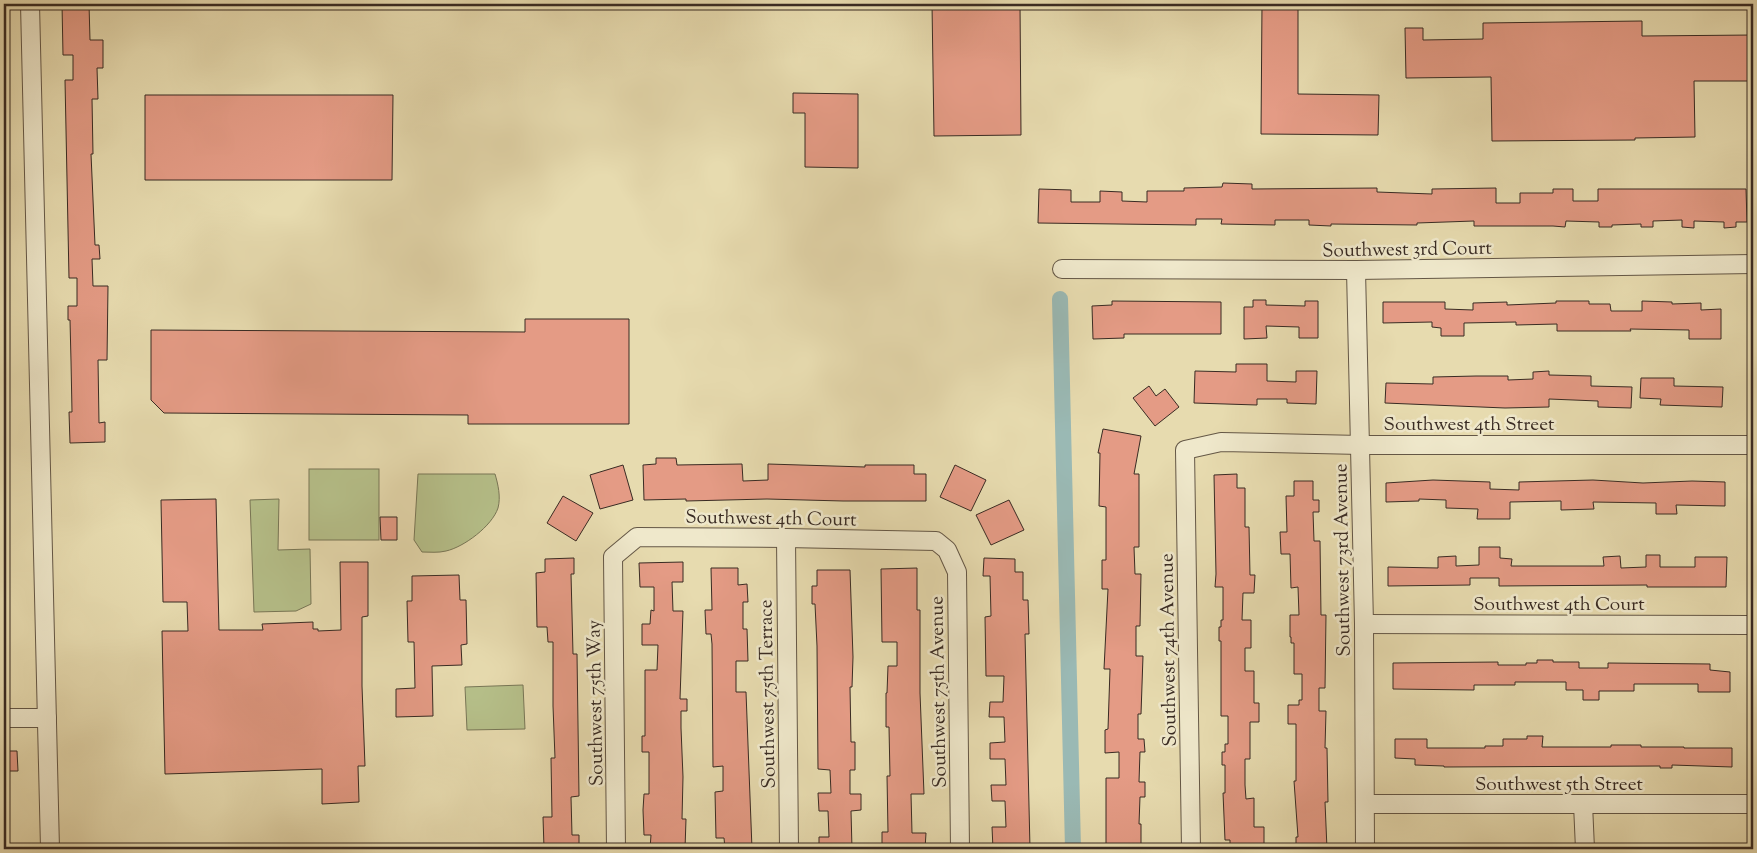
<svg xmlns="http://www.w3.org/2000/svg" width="1757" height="853" viewBox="0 0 1757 853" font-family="'Sorts Mill Goudy',serif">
<rect width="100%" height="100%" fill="#e7dbaf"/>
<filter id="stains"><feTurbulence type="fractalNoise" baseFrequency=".004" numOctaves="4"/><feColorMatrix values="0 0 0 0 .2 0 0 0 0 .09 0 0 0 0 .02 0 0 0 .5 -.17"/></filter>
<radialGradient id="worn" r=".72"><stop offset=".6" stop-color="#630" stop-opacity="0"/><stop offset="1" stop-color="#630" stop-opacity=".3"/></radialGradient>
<g fill="#b6c08a" stroke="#787656">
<rect x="309" y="469" width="70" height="71"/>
<path d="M 418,474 L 495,474 C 498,484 501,497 498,508 C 492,526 464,547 446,551 C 438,553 430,552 422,552 L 414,540 Z"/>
<path d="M 279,499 L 278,550 L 310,549 L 311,604 L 296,611 L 254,612 L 250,500 Z"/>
<path d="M 523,685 L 525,729 L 467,730 L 465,687 Z"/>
</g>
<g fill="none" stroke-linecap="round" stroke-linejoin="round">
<path stroke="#9ab9b4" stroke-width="16" d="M 1060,299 L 1073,849"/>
</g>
<g fill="#e49b85" stroke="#392b23">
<path d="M 62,4 L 89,4 L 90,40 L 103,40 L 103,68 L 97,68 L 98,99 L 92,99 L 93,154 L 91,154 L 95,245 L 99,245 L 100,259 L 92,259 L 93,286 L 108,286 L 107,360 L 98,360 L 99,423 L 105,422 L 105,442 L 70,443 L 69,412 L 72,412 L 71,361 L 70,320 L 68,320 L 68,306 L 77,306 L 77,278 L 69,278 L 65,80 L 73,80 L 73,55 L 63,55 Z"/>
<path d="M 932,4 L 1020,4 L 1021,135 L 934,136 Z"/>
<path d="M 1262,4 L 1298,4 L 1298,94 L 1379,95 L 1378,135 L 1261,134 Z"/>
<path d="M 1642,21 L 1642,36 L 1753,35 L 1753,81 L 1694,81 L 1695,137 L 1635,138 L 1635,140 L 1492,141 L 1491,77 L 1406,78 L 1405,28 L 1423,28 L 1423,40 L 1483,39 L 1483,23 Z"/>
<path d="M 793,93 L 858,94 L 858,168 L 805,167 L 805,113 L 793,113 Z"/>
<path d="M 145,95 L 393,95 L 392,180 L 145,180 Z"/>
<path d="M 1223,183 L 1252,184 L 1252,189 L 1377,188 L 1377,192 L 1432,194 L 1432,189 L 1496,188 L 1496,203 L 1520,203 L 1520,193 L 1553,193 L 1553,189 L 1573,189 L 1573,201 L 1598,201 L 1598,189 L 1746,189 L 1747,222 L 1736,222 L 1736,227 L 1724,228 L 1724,222 L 1694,221 L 1694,228 L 1682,227 L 1682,220 L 1653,221 L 1653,227 L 1641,227 L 1641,224 L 1612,225 L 1612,227 L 1599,227 L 1599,222 L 1566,221 L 1565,227 L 1553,226 L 1474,226 L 1474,221 L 1417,223 L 1417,225 L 1331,224 L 1331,226 L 1309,225 L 1309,220 L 1275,220 L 1275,225 L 1221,224 L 1222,219 L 1196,219 L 1196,225 L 1038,223 L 1039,189 L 1071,190 L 1071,202 L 1100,202 L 1100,191 L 1122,192 L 1122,201 L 1147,202 L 1147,191 L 1184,191 L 1184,188 L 1222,187 Z"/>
<path d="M 1253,300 L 1266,300 L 1266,305 L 1305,306 L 1305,301 L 1318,301 L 1318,338 L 1299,338 L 1299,327 L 1266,326 L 1267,338 L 1244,339 L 1244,307 L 1253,307 Z"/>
<path d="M 1112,301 L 1221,302 L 1221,334 L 1124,334 L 1124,338 L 1093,339 L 1092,306 L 1112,305 Z"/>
<path d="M 1556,301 L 1589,301 L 1589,304 L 1610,304 L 1611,311 L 1642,311 L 1642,301 L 1672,302 L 1672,304 L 1701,303 L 1701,310 L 1721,309 L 1721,339 L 1689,339 L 1689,330 L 1630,329 L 1631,331 L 1557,331 L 1557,324 L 1516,325 L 1516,322 L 1464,323 L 1464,336 L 1441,336 L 1441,328 L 1432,327 L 1432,322 L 1383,323 L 1383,302 L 1445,302 L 1445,309 L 1473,310 L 1473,303 L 1507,302 L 1507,305 L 1556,303 Z"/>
<path d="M 525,319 L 629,319 L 629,424 L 468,424 L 468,415 L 164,413 L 151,400 L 151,330 L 525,332 Z"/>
<path d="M 1236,364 L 1267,364 L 1267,381 L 1296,382 L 1296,371 L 1317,371 L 1316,404 L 1287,403 L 1287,399 L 1257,399 L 1257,405 L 1194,403 L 1195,371 L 1236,372 Z"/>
<path d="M 1549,371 L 1549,375 L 1591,376 L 1591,386 L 1632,387 L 1631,408 L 1598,407 L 1598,401 L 1549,399 L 1549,407 L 1505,408 L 1385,403 L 1386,383 L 1433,384 L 1433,377 L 1476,376 L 1508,376 L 1508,380 L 1533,379 L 1533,372 Z"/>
<path d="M 1641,378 L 1674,378 L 1674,386 L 1723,387 L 1722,407 L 1660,405 L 1661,399 L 1640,398 Z"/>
<path d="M 1149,386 L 1156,396 L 1165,389 L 1179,407 L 1155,426 L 1133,398 Z"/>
<path d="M 1103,429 L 1141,436 L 1134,474 L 1139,474 L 1139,547 L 1134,547 L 1135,574 L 1141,574 L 1140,626 L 1136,626 L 1136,656 L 1143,656 L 1141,714 L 1138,714 L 1138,739 L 1144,739 L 1145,752 L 1140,752 L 1139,782 L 1145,782 L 1145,797 L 1140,797 L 1139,824 L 1141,824 L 1141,849 L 1106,849 L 1106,778 L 1119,778 L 1119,752 L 1105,753 L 1105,730 L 1108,729 L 1110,669 L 1104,669 L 1108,589 L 1102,589 L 1102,560 L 1106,560 L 1106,507 L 1099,506 L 1100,453 L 1098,453 Z"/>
<path d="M 656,458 L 676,458 L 677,465 L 742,464 L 743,481 L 768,480 L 768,464 L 865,467 L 865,465 L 914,465 L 914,474 L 926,474 L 926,501 L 843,501 L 767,499 L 686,501 L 686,499 L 644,500 L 643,465 L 656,464 Z"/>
<path d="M 623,465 L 633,500 L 600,509 L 590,475 Z"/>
<path d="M 955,465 L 986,480 L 971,511 L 940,497 Z"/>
<path d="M 1237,474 L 1237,488 L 1245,488 L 1245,527 L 1249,527 L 1250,575 L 1255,575 L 1254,593 L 1243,593 L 1242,620 L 1251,620 L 1251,648 L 1245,648 L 1245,671 L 1254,671 L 1254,703 L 1259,703 L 1259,722 L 1250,722 L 1250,759 L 1245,759 L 1245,785 L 1246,799 L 1254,798 L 1254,827 L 1264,827 L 1264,844 L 1249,845 L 1249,849 L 1230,849 L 1230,840 L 1225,840 L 1223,793 L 1225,793 L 1225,765 L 1222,765 L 1222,752 L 1225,752 L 1225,744 L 1228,744 L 1228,716 L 1221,716 L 1221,641 L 1219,641 L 1219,627 L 1221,627 L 1221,620 L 1223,620 L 1223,587 L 1215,587 L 1216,574 L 1214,475 Z"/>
<path d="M 1433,480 L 1490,482 L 1490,489 L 1519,490 L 1519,482 L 1593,480 L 1643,483 L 1692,481 L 1725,482 L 1725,506 L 1676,505 L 1677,514 L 1656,514 L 1656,503 L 1593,502 L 1594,509 L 1561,510 L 1561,501 L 1510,502 L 1510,519 L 1477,519 L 1478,509 L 1446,508 L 1446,500 L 1419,499 L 1419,501 L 1386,502 L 1386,483 Z"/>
<path d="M 1294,481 L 1313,481 L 1313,500 L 1319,500 L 1319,512 L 1313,512 L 1314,541 L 1320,541 L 1321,615 L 1326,615 L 1325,688 L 1319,688 L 1319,711 L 1326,711 L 1325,748 L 1327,748 L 1328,802 L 1325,802 L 1327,849 L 1296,849 L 1296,837 L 1298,837 L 1294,781 L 1296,781 L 1296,724 L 1288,724 L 1288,705 L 1299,705 L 1299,700 L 1302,700 L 1302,674 L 1294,674 L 1294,643 L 1291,643 L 1291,637 L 1290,637 L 1290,615 L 1299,615 L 1298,587 L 1291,588 L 1290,554 L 1281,554 L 1280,532 L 1287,532 L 1286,496 L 1294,496 Z"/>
<path d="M 563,496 L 593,513 L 576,541 L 547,523 Z"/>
<path d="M 216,499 L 219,630 L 263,630 L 262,624 L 313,622 L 313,629 L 318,629 L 318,631 L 341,630 L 340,562 L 368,562 L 368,616 L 362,617 L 362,686 L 365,766 L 358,766 L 359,802 L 322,804 L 322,769 L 165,774 L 162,631 L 188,631 L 187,602 L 163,602 L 161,500 Z"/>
<path d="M 1009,500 L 1024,530 L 991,545 L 976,515 Z"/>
<path d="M 380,517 L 397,517 L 397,540 L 381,540 Z"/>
<path d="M 1479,547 L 1500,547 L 1500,558 L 1512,559 L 1511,566 L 1604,566 L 1603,557 L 1620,556 L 1621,568 L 1646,567 L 1646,555 L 1660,555 L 1660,567 L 1695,567 L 1695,557 L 1727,557 L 1726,587 L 1647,587 L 1647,585 L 1499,586 L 1499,578 L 1470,578 L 1470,585 L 1388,586 L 1388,567 L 1438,568 L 1438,557 L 1456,556 L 1456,566 L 1479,565 Z"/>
<path d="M 574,558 L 574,574 L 571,574 L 573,654 L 577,654 L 579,796 L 571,797 L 572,835 L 579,835 L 579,849 L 559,849 L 559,847 L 544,848 L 543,817 L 552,817 L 551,758 L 555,758 L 553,706 L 553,642 L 548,642 L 547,627 L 537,627 L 536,573 L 545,572 L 545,559 Z"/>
<path d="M 984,558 L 1015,559 L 1015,572 L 1023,572 L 1023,600 L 1028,600 L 1029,634 L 1025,634 L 1030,849 L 993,849 L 992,827 L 1006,827 L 1005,801 L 992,801 L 991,785 L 1006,785 L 1005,759 L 990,759 L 990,743 L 1005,742 L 1004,717 L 989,717 L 990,702 L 1003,702 L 1004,676 L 986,676 L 985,617 L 991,616 L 990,576 L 983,576 Z"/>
<path d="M 683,562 L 683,582 L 672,582 L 673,611 L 683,611 L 680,699 L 687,699 L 687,711 L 681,711 L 681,728 L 683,777 L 682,819 L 686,819 L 685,849 L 650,849 L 651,835 L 644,835 L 643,810 L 644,794 L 649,794 L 649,752 L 642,752 L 642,736 L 645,736 L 645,670 L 657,670 L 658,645 L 642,645 L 642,624 L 650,624 L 651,610 L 654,611 L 654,587 L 640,587 L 639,563 Z"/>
<path d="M 711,568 L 738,568 L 738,585 L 747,584 L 748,602 L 743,602 L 743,629 L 747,629 L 748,661 L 736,661 L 736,692 L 746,692 L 752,849 L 725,849 L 724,838 L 716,838 L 715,792 L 723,791 L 723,766 L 713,767 L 712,644 L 711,634 L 706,634 L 705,610 L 712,610 Z"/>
<path d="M 917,568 L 917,610 L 920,610 L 920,693 L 924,794 L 911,794 L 912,833 L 926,833 L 925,849 L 882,849 L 882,832 L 888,832 L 887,776 L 890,776 L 889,727 L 886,727 L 886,693 L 887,693 L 888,666 L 897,666 L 897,642 L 882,642 L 881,569 Z"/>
<path d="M 817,570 L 850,570 L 853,657 L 852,687 L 850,687 L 851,742 L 855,742 L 855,770 L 850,770 L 850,794 L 861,794 L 861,810 L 851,811 L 852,849 L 819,849 L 819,837 L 829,837 L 828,811 L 819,811 L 818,793 L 831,793 L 830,770 L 818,769 L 817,646 L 815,604 L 812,604 L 812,586 L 817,586 Z"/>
<path d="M 459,575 L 460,600 L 466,600 L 467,644 L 461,645 L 462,665 L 432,666 L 433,716 L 396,717 L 396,689 L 415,688 L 414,642 L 408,642 L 407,601 L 412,601 L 412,576 Z"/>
<path d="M 1537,660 L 1553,660 L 1553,662 L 1579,662 L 1579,668 L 1608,668 L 1608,663 L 1710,664 L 1710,670 L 1730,672 L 1730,692 L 1698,692 L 1698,684 L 1634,684 L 1634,691 L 1599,691 L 1599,700 L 1583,700 L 1583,690 L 1566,690 L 1566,682 L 1515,682 L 1515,685 L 1474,685 L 1474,690 L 1393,689 L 1393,663 L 1498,662 L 1498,665 L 1526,665 L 1526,663 L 1537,663 Z"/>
<path d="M 1527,736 L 1543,736 L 1542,747 L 1611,747 L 1611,745 L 1641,745 L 1641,747 L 1684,747 L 1684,748 L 1732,748 L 1732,767 L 1672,765 L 1672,768 L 1660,768 L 1660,766 L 1444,767 L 1444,766 L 1415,765 L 1415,759 L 1395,758 L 1395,739 L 1427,739 L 1427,748 L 1485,748 L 1485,746 L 1503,746 L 1503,739 L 1527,739 Z"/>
<path d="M 4,751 L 17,751 L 18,771 L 4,771 Z"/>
</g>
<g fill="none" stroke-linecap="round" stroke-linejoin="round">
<defs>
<g id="street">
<path d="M 30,4 L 50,849"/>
<path d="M 1062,269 L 1356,270 L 1753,264"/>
<path d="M 1356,270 L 1364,624 L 1365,849"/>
<path d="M 786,538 L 789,849"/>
<path d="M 1364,624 L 1753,625"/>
<path d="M 4,718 L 47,718"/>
<path d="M 1365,804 L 1753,804"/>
<path d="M 1583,804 L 1585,849"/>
<path d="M 616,849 L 613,557 L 637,537 L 786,538 L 936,541 L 947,550 L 957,572 L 960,849"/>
<path d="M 1191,849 L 1185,450 L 1221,442 L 1361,445 L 1753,445"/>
</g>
</defs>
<use href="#street" stroke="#645746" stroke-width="20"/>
<use href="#street" stroke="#efe8cb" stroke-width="18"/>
</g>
<g text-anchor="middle" stroke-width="5" stroke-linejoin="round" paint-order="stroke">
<g font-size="19" fill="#392b23" stroke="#efe8cb">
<text transform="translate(1407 248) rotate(-1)" y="7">Southwest 3rd Court</text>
<text x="1469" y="430">Southwest 4th Street</text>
<text transform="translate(771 517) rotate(1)" y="7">Southwest 4th Court</text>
<text transform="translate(1341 560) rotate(-91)" y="7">Southwest 73rd Avenue</text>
<text x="1559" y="610">Southwest 4th Court</text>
<text transform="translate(1167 650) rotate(-91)" y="7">Southwest 74th Avenue</text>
<text transform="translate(937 692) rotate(-91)" y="7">Southwest 75th Avenue</text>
<text transform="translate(766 694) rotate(-91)" y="7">Southwest 75th Terrace</text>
<text transform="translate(594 703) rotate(-91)" y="7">Southwest 75th Way</text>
<text x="1559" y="790">Southwest 5th Street</text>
</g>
</g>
<rect width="1757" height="853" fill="none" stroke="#e7dbaf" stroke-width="20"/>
<rect x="5" y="5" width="1747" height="843" fill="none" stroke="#392b23" stroke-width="2.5"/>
<rect x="10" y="10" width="1737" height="833" fill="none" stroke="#392b23"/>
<rect width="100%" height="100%" filter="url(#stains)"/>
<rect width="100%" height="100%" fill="url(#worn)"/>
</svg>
